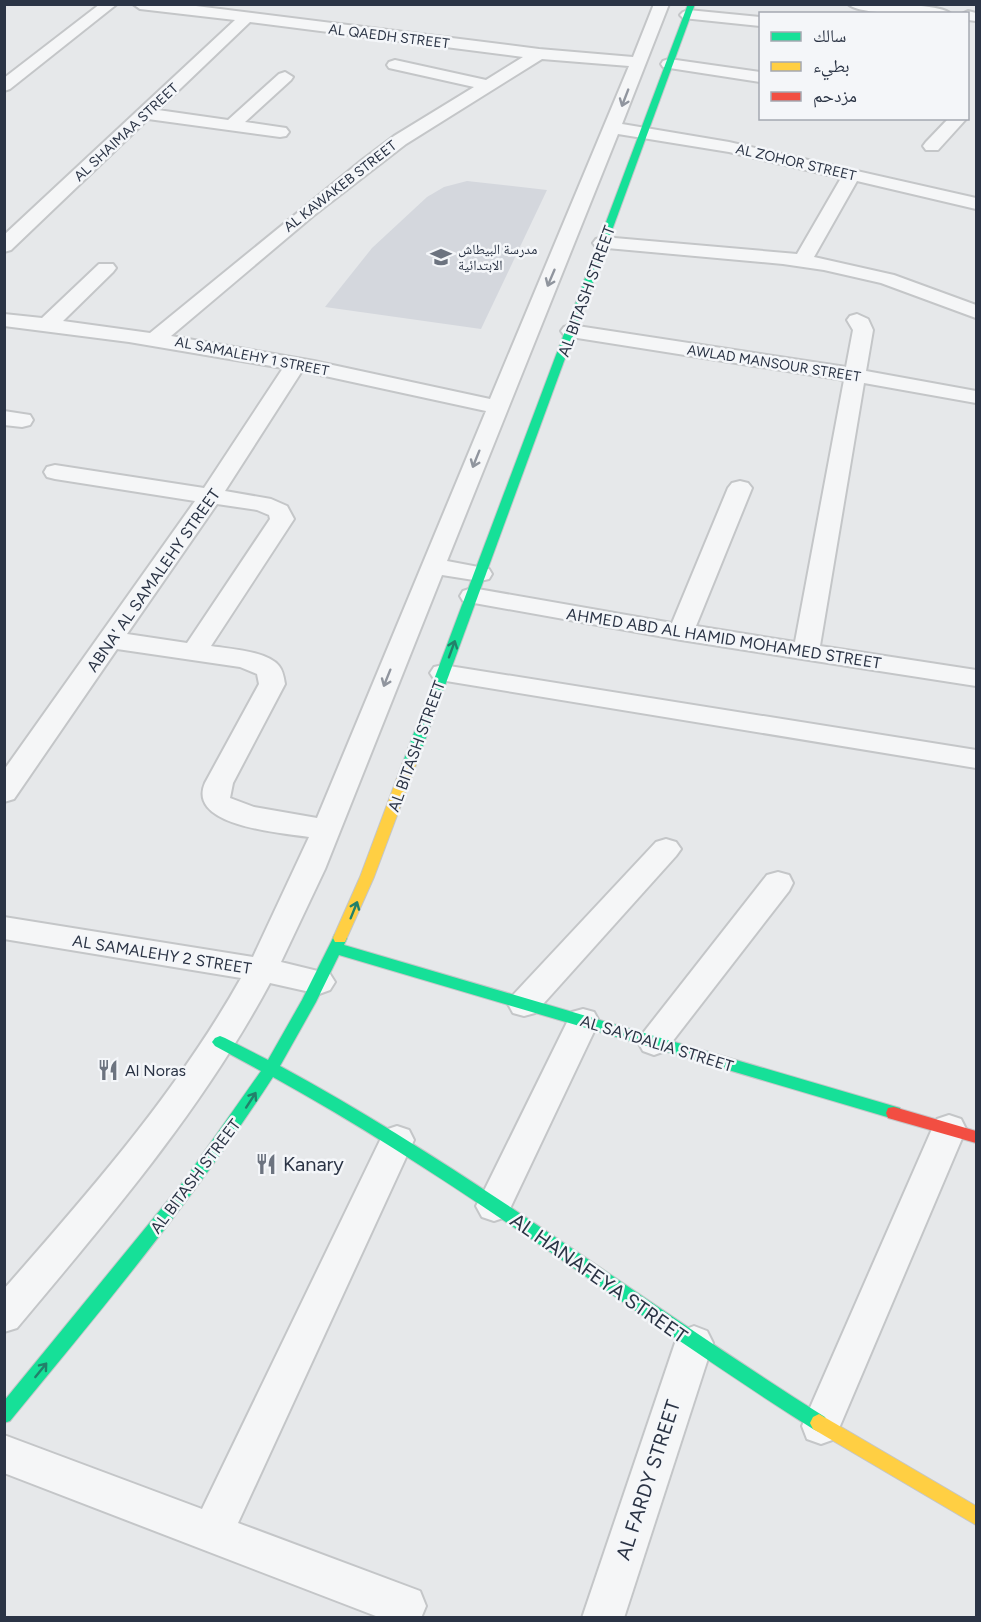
<svg xmlns="http://www.w3.org/2000/svg" width="981" height="1622" viewBox="0 0 981 1622" font-family="Figtree,'Noto Naskh Arabic',sans-serif">
<rect width="100%" height="100%" fill="#e6e8ea"/>
<path fill="#d4d7dd" d="M 467,181 L 547,190 L 481,329 L 325,307 L 372,248 L 427,197 L 444,187 Z"/>
<g fill="none" stroke-linecap="round" stroke-linejoin="round">
<defs>
<g id="street">
<path d="M 100,4 L 117,4 L 10,89 L 4,91 L 4,78 Z"/>
<path d="M 133,4 L 180,4 L 539,49 L 633,57 L 654,4 L 669,4 L 622,124 L 729,142 L 976,198 L 976,209 L 857,181 L 814,257 L 894,275 L 976,305 L 976,318 L 881,283 L 824,270 L 783,264 L 596,247 L 593,243 L 596,239 L 603,237 L 797,254 L 841,178 L 729,152 L 618,134 L 447,561 L 489,569 L 492,574 L 489,579 L 480,581 L 442,575 L 325,869 L 281,962 L 330,974 L 335,982 L 330,990 L 319,994 L 270,983 C 202,1110 109,1218 17,1328 L 4,1332 L 4,1289 C 90,1191 177,1092 241,978 L 4,939 L 4,917 L 253,957 L 309,837 C 282,833 186,826 205,783 L 259,684 L 257,674 L 240,667 L 117,649 L 14,799 L 4,802 L 4,770 L 195,501 L 55,479 L 47,477 L 44,472 L 47,467 L 55,465 L 204,488 L 283,368 L 129,342 L 4,326 L 4,314 L 42,318 L 99,264 L 113,264 L 116,268 L 113,272 L 63,321 L 150,333 L 362,160 L 394,136 L 474,87 L 389,68 L 387,65 L 389,62 L 395,60 L 486,80 L 523,57 L 250,22 L 158,110 L 228,120 L 279,74 L 285,72 L 293,77 L 291,80 L 245,122 L 286,128 L 289,132 L 286,136 L 280,137 L 148,119 L 11,250 L 4,252 L 4,235 L 235,20 L 140,9 ZM 542,59 L 629,66 L 490,399 L 314,361 L 171,336 L 313,216 L 406,144 ZM 302,371 L 486,411 L 317,818 L 254,807 L 230,798 L 233,783 L 285,684 C 284,678 283,671 279,666 C 268,651 229,649 211,646 L 294,519 L 287,506 L 271,499 L 225,491 ZM 217,504 L 257,510 L 269,515 L 270,519 L 187,643 L 127,634 Z"/>
<path d="M 848,4 C 867,4 939,2 951,14 C 932,14 860,16 848,4 Z"/>
<path d="M 688,10 L 760,17 L 760,26 L 683,18 L 680,15 L 683,12 Z"/>
<path d="M 968,11 L 976,13 L 976,21 L 968,20 L 968,14 L 962,14 Z"/>
<path d="M 669,59 L 760,72 L 760,82 L 663,67 L 661,64 L 663,61 Z"/>
<path d="M 949,118 L 967,118 L 938,150 L 926,150 L 923,146 L 926,142 Z"/>
<path d="M 857,314 L 868,319 L 873,330 L 866,371 L 976,391 L 976,403 L 864,383 L 820,646 L 976,670 L 976,686 L 681,640 L 463,601 L 460,596 L 463,591 L 472,588 L 672,623 L 728,488 L 732,483 L 740,481 L 748,483 L 752,488 L 696,626 L 795,642 L 844,380 L 571,337 L 564,335 L 561,331 L 564,327 L 571,325 L 846,367 L 853,330 L 847,320 L 850,316 Z"/>
<path d="M 4,411 L 30,415 L 33,420 L 30,425 L 22,427 L 4,425 Z"/>
<path d="M 443,665 L 976,750 L 976,768 L 434,679 L 430,673 L 434,667 Z"/>
<path d="M 666,839 L 676,842 L 681,849 L 676,856 L 535,1013 L 524,1016 L 513,1013 L 508,1004 L 513,995 L 656,842 Z"/>
<path d="M 778,872 L 789,875 L 793,883 L 789,891 L 665,1051 L 654,1055 L 643,1051 L 638,1042 L 643,1033 L 767,875 Z"/>
<path d="M 583,1009 L 594,1012 L 599,1021 L 506,1217 L 494,1221 L 482,1217 L 476,1206 L 482,1195 L 572,1012 Z"/>
<path d="M 949,1115 L 961,1119 L 966,1129 L 840,1426 L 835,1439 L 821,1444 L 807,1439 L 802,1426 L 932,1129 L 937,1119 Z"/>
<path d="M 397,1126 L 409,1130 L 414,1140 L 238,1523 L 420,1591 L 426,1606 L 421,1618 L 381,1618 L 4,1473 L 4,1435 L 202,1509 L 385,1130 Z"/>
<path d="M 694,1326 L 707,1331 L 713,1343 L 624,1618 L 582,1618 L 675,1343 L 681,1331 Z"/>
</g>
<g id="fast">
<path d="M 688,4 L 695,4 L 417,762 L 410,766 L 405,765 L 403,762 Z"/>
<path d="M 340,933 L 345,934 L 347,938 L 344,945 L 900,1108 L 902,1113 L 900,1118 L 894,1119 L 339,955 L 316,1002 L 280,1066 C 470,1169 642,1302 825,1417 L 828,1423 L 825,1429 L 819,1432 L 813,1429 C 631,1314 462,1181 273,1077 C 194,1199 102,1309 10,1421 L 4,1423 L 4,1401 L 183,1182 L 261,1071 L 215,1046 L 212,1042 L 215,1038 L 220,1036 L 225,1038 L 268,1060 L 302,1000 L 335,934 Z"/>
</g>
<g id="slow">
<path d="M 410,758 L 417,762 L 374,877 L 345,942 L 335,942 L 333,938 L 360,877 L 403,762 Z"/>
<path d="M 819,1414 L 976,1506 L 976,1525 L 813,1429 L 810,1423 L 813,1417 Z"/>
</g>
<path id="jam" d="M 894,1107 L 976,1131 L 976,1143 L 888,1118 L 886,1113 L 888,1108 Z"/>
</defs>
<use href="#street" stroke="#c4c6c8" stroke-width="4"/>
<use href="#fast" stroke="#c4c6c8" stroke-width="2"/>
<use href="#slow" stroke="#c4c6c8" stroke-width="2"/>
<use href="#jam" stroke="#c4c6c8" stroke-width="2"/>
<use href="#street" fill="#f5f6f7" fill-rule="evenodd"/>
<use href="#fast" fill="#16e098" fill-rule="evenodd"/>
<use href="#slow" fill="#ffcf43" fill-rule="evenodd"/>
<use href="#jam" fill="#f24e42" fill-rule="evenodd"/>
</g>
<defs><path id="oneway-shaft" d="M-6 0H5M1.5-3L5.5 0L1.5 3" fill="none" stroke-width="1.6" stroke-linecap="round" stroke-linejoin="round" transform="scale(1.5)"/></defs>
<g stroke="#90959e">
<use href="#oneway-shaft" transform="translate(625 98) rotate(111)"/>
<use href="#oneway-shaft" transform="translate(551 278) rotate(113)"/>
<use href="#oneway-shaft" transform="translate(476 459) rotate(112)"/>
<use href="#oneway-shaft" transform="translate(387 678) rotate(112)"/>
</g>
<g stroke="#22816a">
<use href="#oneway-shaft" transform="translate(452 649) rotate(-70)"/>
<use href="#oneway-shaft" transform="translate(354 910) rotate(-68)"/>
<use href="#oneway-shaft" transform="translate(251 1100) rotate(-57)"/>
<use href="#oneway-shaft" transform="translate(41 1370) rotate(-51)"/>
</g>
<defs>
<symbol id="school-bare" viewBox="-9 -9 18 18"><path d="M0-5L7-2L0 1L-7-2ZM-4 1L0 2.5L4 1V4Q0 6-4 4Z" fill="#6c737f" stroke="#f4f6f9" stroke-width="2.5" paint-order="stroke"/></symbol>
<symbol id="restaurant-bare" viewBox="-9 -9 18 18"><path d="M-5-6h1v4h1v-4h1v4h1v-4h1v5L-1.5 .5V6h-2V.5L-5-1ZM5-6V6H3V1.5H1.5Q1.5-4 5-6Z" fill="#6c737f" stroke="#f4f6f9" stroke-width="2.5" paint-order="stroke"/></symbol>
</defs>
<g fill-rule="evenodd">
<use href="#school-bare" x="426" y="242" width="30" height="30"/>
<use href="#restaurant-bare" x="93" y="1055" width="30" height="30"/>
<use href="#restaurant-bare" x="251" y="1149" width="30" height="30"/>
</g>
<g text-anchor="middle" stroke-width="5" stroke-linejoin="round" paint-order="stroke">
<g font-size="14" fill="#2b3445" stroke="#f4f6f9">
<text transform="translate(389 36) rotate(7)" y="5">AL QAEDH STREET</text>
<text transform="translate(126 132) rotate(-43)" y="5">AL SHAIMAA STREET</text>
<text transform="translate(796 162) rotate(13)" y="5">AL ZOHOR STREET</text>
<text transform="translate(340 186) rotate(-38)" y="5">AL KAWAKEB STREET</text>
<text transform="translate(252 356) rotate(11)" y="5">AL SAMALEHY 1 STREET</text>
<text transform="translate(774 363) rotate(9)" y="5">AWLAD MANSOUR STREET</text>
</g>
<g font-size="14" fill="#2b3445" stroke="#f4f6f9" text-anchor="start">
<text x="458" y="254">مدرسة البيطاش<tspan x="458" dy="16">الابتدائية</tspan></text>
</g>
<g font-size="16" fill="#2b3445" stroke="#f4f6f9">
<text transform="translate(586 291) rotate(-70)" y="6">AL BITASH STREET</text>
<text transform="translate(153 580) rotate(-55)" y="6">ABNA' AL SAMALEHY STREET</text>
<text transform="translate(724 638) rotate(9)" y="6">AHMED ABD AL HAMID MOHAMED STREET</text>
<text transform="translate(416 746) rotate(-70)" y="6">AL BITASH STREET</text>
<text transform="translate(162 954) rotate(9)" y="6">AL SAMALEHY 2 STREET</text>
<text transform="translate(657 1043) rotate(17)" y="6">AL SAYDALIA STREET</text>
<text transform="translate(195 1176) rotate(-53)" y="6">AL BITASH STREET</text>
</g>
<g font-size="16" fill="#2b3445" stroke="#f4f6f9" text-anchor="start">
<text x="125" y="1076">Al Noras</text>
</g>
<g font-size="20" fill="#2b3445" stroke="#f4f6f9" text-anchor="start">
<text x="283" y="1171">Kanary</text>
</g>
<g font-size="20" fill="#2b3445" stroke="#f4f6f9">
<text transform="translate(599 1278) rotate(35)" y="7">AL HANAFEYA STREET</text>
<text transform="translate(648 1480) rotate(-72)" y="7">AL FARDY STREET</text>
</g>
</g>
<rect width="981" height="1622" fill="none" stroke="#2b3445" stroke-width="12"/>
<rect x="759" y="12" width="210" height="108" fill="#f4f6f9" stroke="#a4a8b1" stroke-width="1.5"/>
<rect x="771" y="32" width="30" height="9" fill="#16e098" stroke="#a4a8b1" stroke-width="1.5"/>
<text x="813" y="42" font-size="18" fill="#2b3445">سالك</text>
<rect x="771" y="62" width="30" height="9" fill="#ffcf43" stroke="#a4a8b1" stroke-width="1.5"/>
<text x="813" y="72" font-size="18" fill="#2b3445">بطيء</text>
<rect x="771" y="92" width="30" height="9" fill="#f24e42" stroke="#a4a8b1" stroke-width="1.5"/>
<text x="813" y="102" font-size="18" fill="#2b3445">مزدحم</text>
</svg>
